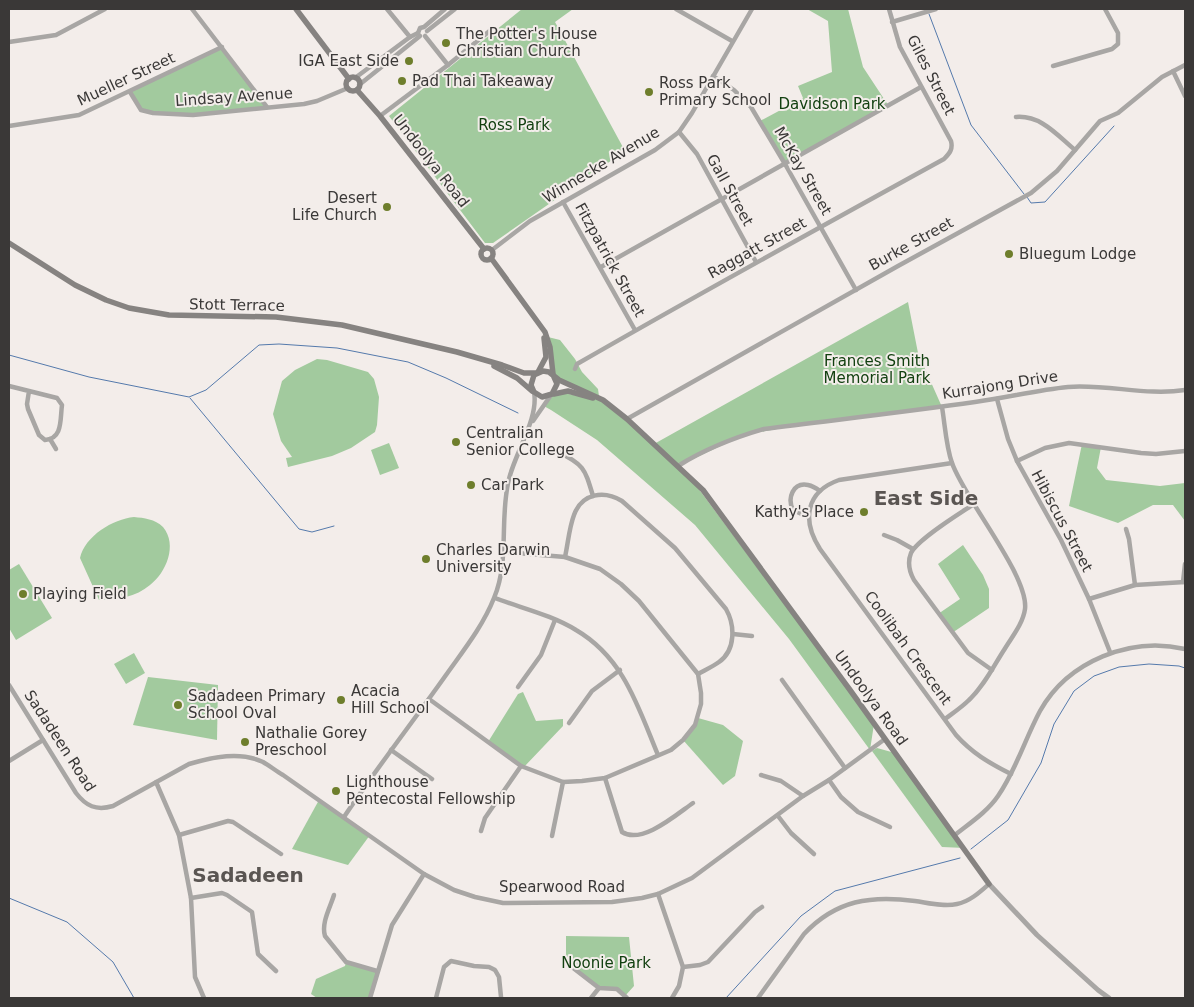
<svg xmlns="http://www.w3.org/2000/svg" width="1194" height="1007" viewBox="0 0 1194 1007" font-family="'DejaVu Sans',sans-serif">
<rect width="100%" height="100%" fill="#f3edea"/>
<g fill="#a2ca9e">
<path d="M 522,9 L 573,9 L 555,22 L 625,151 L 493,243 L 485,243 L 389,116 Z"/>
<path d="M 807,9 L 848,9 L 863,67 L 888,105 L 785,164 L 760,121 L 803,98 L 798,86 L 832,72 L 828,21 Z"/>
<path d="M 222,47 L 267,107 L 193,115 L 141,110 L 130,92 Z"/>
<path d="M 908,302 L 918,353 L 942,407 L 814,422 L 744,435 L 678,466 L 692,480 L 874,724 L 870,750 L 789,639 L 695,525 L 597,440 L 551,410 L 542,405 L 558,392 L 600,400 L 654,444 Z"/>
<path d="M 548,337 L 560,340 L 575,359 L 582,372 L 598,389 L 599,396 L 555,377 Z"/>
<path d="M 317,359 L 327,360 L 368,372 L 374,379 L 379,397 L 377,425 L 375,432 L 351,448 L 332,456 L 288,467 L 286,458 L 292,457 L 281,441 L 273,414 L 282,381 L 295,370 Z"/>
<path d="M 389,443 L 399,468 L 380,475 L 371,450 Z"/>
<path d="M 1082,444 L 1101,447 L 1097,468 L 1106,480 L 1160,486 L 1185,483 L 1185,521 L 1173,505 L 1153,505 L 1118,523 L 1069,506 Z"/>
<path d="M 134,517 C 144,518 155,519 163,527 C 178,545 166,573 150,585 C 136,597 117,600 99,600 L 80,558 C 85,536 113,519 134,517 Z"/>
<path d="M 963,545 L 983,575 L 989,589 L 989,608 L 952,633 L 938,614 L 960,599 L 938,564 Z"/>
<path d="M 19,564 L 52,618 L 16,640 L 9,628 L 9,570 Z"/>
<path d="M 134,653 L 145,673 L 126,684 L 114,664 Z"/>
<path d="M 148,677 L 218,685 L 217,740 L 133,725 Z"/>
<path d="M 523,692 L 536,721 L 563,719 L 563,726 L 524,767 L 488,742 L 518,694 Z"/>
<path d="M 698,718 L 723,725 L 743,741 L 735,776 L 723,785 L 683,740 Z"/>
<path d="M 877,748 L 895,753 L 965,848 L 942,847 L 872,751 Z"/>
<path d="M 319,800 L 370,835 L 348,865 L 292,849 Z"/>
<path d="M 566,936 L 629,937 L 634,986 L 625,996 L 617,989 L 599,988 L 568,964 L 566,958 Z"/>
<path d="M 346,962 L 377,971 L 370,998 L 317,998 L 311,994 L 316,979 L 345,966 Z"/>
</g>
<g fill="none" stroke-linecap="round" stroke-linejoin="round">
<g stroke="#557aac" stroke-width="1">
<path d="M 929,14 L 971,125 L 1024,194"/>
<path d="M 1027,197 L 1031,203 L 1045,202 L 1114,126"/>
<path d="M 9,355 L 89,377 L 189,397 L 206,390 L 259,345 L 279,344 L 337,348 L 408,362 L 446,378 L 518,413"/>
<path d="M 190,398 L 299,529 L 312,532 L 334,526"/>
<path d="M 971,849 L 1008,820 L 1041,763 L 1054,724 L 1074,691 L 1094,676 L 1119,667 L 1149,664 L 1179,666 L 1185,668"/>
<path d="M 9,898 L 67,922 L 113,962 L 134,998"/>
<path d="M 726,998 L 801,916 L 835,891 L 960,858"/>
</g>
<g stroke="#a8a6a4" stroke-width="4.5">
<path d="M 192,9 L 267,107"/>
<path d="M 387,9 L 410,37"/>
<path d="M 676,9 L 732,41"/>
<path d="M 892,22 L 936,9"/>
<path d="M 427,31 L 455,9"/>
<path d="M 418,33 L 420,28 L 424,27 L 445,9"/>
<path d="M 425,36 L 448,65"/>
<path d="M 9,42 L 56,35 L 105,9"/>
<path d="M 1053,66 L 1112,49 L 1118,44 L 1118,33 L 1105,9"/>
<path d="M 1173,71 L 1185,96"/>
<path d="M 713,76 L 734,90 L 751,107 L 785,164 L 856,290"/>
<path d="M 355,78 L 410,37 L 418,33"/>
<path d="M 359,85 L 420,36"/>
<path d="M 130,92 L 141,110 L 153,113 L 193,115 L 304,104 L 317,101 L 348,88"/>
<path d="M 380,116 L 448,65 L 492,29"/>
<path d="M 1016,117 C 1041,115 1057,135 1075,150"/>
<path d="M 9,126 L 79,115 L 222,47"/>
<path d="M 679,132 L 697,154 L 756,262"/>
<path d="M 563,202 L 635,330"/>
<path d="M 492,250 L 530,221 L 655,150 L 679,132 L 692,113 L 752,9"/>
<path d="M 601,267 L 921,87"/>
<path d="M 575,369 L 577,364 C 699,294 822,226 944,159 C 950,153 953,149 951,141 L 900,47 L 889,9"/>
<path d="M 9,386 L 57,398 L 62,405 C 60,419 63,439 45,440 L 39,435 L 28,409 L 27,404 L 29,391"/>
<path d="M 997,399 L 1008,439 L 1017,461 L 1061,540 L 1089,599 L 1110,652"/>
<path d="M 942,407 C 945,425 946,446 952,463 C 965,500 1029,576 1025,609 C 1023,624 1011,638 1004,650 C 993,667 984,686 969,700 C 962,707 953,713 945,719"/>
<path d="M 627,419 L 898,266 L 1031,193 L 1057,171 L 1100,121 L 1118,113 L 1162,77 L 1185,65"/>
<path d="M 533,421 L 551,395"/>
<path d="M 50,439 L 56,449"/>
<path d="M 557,451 C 584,466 584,466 593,496"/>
<path d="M 1017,461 L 1045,448 L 1069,443 L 1141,453 L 1156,454 L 1185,451"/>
<path d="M 952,463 L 839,480 C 805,492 802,521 820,549 L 956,735 C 972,753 989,763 1011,774"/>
<path d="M 678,466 C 705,449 733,438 764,429 C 834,420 905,412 975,402 C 1006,398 1037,390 1068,387 C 1108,384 1146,396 1185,390"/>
<path d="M 974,504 C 959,514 918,539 911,553 C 907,563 909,571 914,580 L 968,653 L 992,670"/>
<path d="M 808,517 L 793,510 C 787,498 793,482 808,485 C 813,486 816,488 820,491"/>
<path d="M 1126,529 L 1129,539 L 1135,585"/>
<path d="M 884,535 L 897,540 L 913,549"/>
<path d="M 565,557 C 568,544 569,528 574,515 C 582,493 604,490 622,501 L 675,548 L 726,609 C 735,625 736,650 719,662 C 712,667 705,670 698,674"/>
<path d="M 1183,582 L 1185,564"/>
<path d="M 495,598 C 521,608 552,615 576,630 C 624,658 638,707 658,755"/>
<path d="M 1089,599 L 1135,585 L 1185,582"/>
<path d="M 733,634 L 752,636"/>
<path d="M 782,680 L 845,768"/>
<path d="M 9,685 L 76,793 C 86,806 96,811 113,806 L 189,764 C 213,757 240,751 263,762 C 270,766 276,771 283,775 L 424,874 L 454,890 L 475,897 L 503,903 L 612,902 L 642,898 L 658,894 L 692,878 L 803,796 L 829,780 L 885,739"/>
<path d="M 518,687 L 541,655 L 555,620"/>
<path d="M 429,699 L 521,766 L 563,782 L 582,781 L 605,778 L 671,750 L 683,740 L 695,725 L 701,704 L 701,693 L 698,674 L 639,601 L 621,584 L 600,569 L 565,557 L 504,552"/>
<path d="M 569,723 L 592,691 L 620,670"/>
<path d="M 391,750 L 432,779"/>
<path d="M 9,761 L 43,740"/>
<path d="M 761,775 L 781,781 L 803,796"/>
<path d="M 605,778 L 622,832 C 642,845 677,814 693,803"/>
<path d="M 829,780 L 841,797 L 858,812 L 890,827"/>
<path d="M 156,782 L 179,835 L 191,898 L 195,977 L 204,998"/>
<path d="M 778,816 L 791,833 L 814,854"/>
<path d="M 344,817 C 376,769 412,723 446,675 C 463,651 483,626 494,598 C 510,560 499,518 509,479 C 515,453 539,418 534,392"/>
<path d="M 481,831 L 485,818 L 521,766"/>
<path d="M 179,835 L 228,821 L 233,822 L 281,854"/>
<path d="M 955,835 C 970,823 987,812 998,796 C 1016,770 1025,739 1040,711 C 1068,661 1131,636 1185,649"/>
<path d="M 552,836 L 563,782"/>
<path d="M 658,894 L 683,967 L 679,986 L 672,998"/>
<path d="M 334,895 C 330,908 321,923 325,936 L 346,962 L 377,971"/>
<path d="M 191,898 L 222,893 L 227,895 L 252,912 L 258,954 L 276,971"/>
<path d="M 568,964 L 599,988 L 617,989 L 627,998"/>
<path d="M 683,967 L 700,965 L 708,962 L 755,912 L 762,907"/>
<path d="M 370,998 L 392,925 L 424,874"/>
<path d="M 436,998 L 444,967 L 451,961 L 474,966 L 489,967 L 495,970 L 499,977 L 501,997"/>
<path d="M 591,998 L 599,988"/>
<path d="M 758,998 L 804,934 C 836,900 871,895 915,901 C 929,903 944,907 957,904 C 969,902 980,892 989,884"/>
</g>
<path stroke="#a8a6a4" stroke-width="5" d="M 989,884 L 1037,935 L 1098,990 L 1109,998"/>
<g stroke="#868381" stroke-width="5.5">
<path d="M 296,9 L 349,79"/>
<circle cx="353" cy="84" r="7"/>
<path d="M 357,90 L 380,116 L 484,249"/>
<path d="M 9,243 L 75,285 L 106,300 L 129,308 L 169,315 L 276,317 L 342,325 L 457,352 L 502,365 L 524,373 L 536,373"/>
<circle cx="487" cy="254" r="6"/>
<path d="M 491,258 L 545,332 L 550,347 L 553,374"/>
<path d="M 494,366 L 517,378 L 532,391"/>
<path d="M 538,372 L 546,357 L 544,338"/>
<path d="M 553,375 L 557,384 L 552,394 L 542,397 L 534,392 L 531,385 L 534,375 L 543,371 L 549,372 L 559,380 L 603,400 L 627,419 L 703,490 L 850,690 L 989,884"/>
<path d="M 554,394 L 568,391 L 593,398"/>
</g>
</g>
<g fill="#6e7e2c" stroke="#f3edea" stroke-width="2">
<circle cx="446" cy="43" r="5"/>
<circle cx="409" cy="61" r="5"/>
<circle cx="402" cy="81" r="5"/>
<circle cx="649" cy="92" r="5"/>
<circle cx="387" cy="207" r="5"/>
<circle cx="1009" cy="254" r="5"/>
<circle cx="456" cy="442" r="5"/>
<circle cx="471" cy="485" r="5"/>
<circle cx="864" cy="512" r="5"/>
<circle cx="426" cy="559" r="5"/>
<circle cx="23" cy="594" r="5"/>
<circle cx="341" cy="700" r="5"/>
<circle cx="178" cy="705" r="5"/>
<circle cx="245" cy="742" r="5"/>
<circle cx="336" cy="791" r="5"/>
</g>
<g text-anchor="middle" stroke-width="4" stroke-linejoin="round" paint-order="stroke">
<g font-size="15" fill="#3a3837" stroke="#f3edea" text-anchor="start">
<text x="456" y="39">The Potter's House<tspan x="456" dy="17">Christian Church</tspan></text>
<text x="399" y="66" text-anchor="end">IGA East Side</text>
<text x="412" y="86">Pad Thai Takeaway</text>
<text x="659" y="88">Ross Park<tspan x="659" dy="17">Primary School</tspan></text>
<text x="377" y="203" text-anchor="end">Desert<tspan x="377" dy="17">Life Church</tspan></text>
<text x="1019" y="259">Bluegum Lodge</text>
<text x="466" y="438">Centralian<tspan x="466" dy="17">Senior College</tspan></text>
<text x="481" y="490">Car Park</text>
<text x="854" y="517" text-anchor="end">Kathy's Place</text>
<text x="436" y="555">Charles Darwin<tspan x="436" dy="17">University</tspan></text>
<text x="33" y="599">Playing Field</text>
<text x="351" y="696">Acacia<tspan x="351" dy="17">Hill School</tspan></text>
<text x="188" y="701">Sadadeen Primary<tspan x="188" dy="17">School Oval</tspan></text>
<text x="255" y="738">Nathalie Gorey<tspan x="255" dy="17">Preschool</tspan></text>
<text x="346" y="787">Lighthouse<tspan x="346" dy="17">Pentecostal Fellowship</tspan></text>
</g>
<g font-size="15" fill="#3a3837" stroke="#f3edea">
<text transform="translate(931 75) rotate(63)" y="5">Giles Street</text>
<text transform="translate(126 79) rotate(-25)" y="5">Mueller Street</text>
<text transform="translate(234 97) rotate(-4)" y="5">Lindsay Avenue</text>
<text transform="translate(431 161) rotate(52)" y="5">Undoolya Road</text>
<text transform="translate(601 165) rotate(-31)" y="5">Winnecke Avenue</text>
<text transform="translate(803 171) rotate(60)" y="5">McKay Street</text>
<text transform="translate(730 190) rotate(61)" y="5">Gall Street</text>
<text transform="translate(911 244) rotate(-29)" y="5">Burke Street</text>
<text transform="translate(757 248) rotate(-29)" y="5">Raggatt Street</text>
<text transform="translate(610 260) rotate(61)" y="5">Fitzpatrick Street</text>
<text transform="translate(237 305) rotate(1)" y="5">Stott Terrace</text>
<text transform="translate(1000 385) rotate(-9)" y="5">Kurrajong Drive</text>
<text transform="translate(1062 521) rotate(62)" y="5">Hibiscus Street</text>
<text transform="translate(908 648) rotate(54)" y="5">Coolibah Crescent</text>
<text transform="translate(871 698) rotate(54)" y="5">Undoolya Road</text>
<text transform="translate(60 741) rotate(57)" y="5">Sadadeen Road</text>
<text x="562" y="892">Spearwood Road</text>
</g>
<g font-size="15" fill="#124010" stroke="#f3edea">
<text x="832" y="109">Davidson Park</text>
<text x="514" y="130">Ross Park</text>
<text x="877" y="366">Frances Smith<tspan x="877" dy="17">Memorial Park</tspan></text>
<text x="606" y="968">Noonie Park</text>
</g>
<g font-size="20" font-weight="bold" fill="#5a5552" stroke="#f3edea">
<text x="926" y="505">East Side</text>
<text x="248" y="882">Sadadeen</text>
</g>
</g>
<rect width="1194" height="1007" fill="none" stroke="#3a3837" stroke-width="20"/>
</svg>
